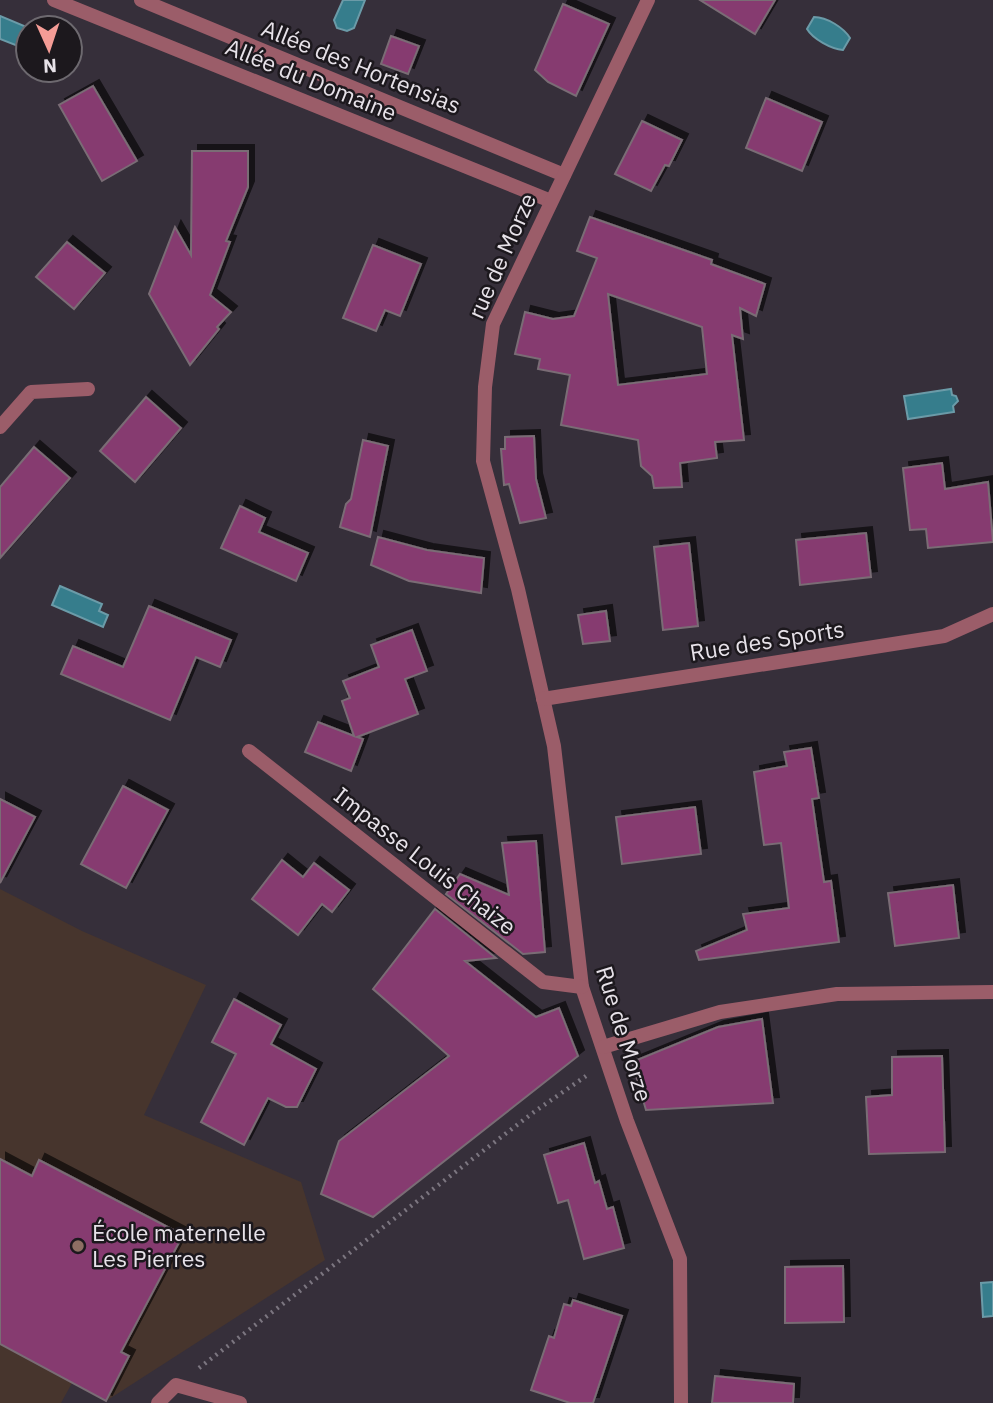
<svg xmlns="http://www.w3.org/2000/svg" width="993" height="1403" viewBox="0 0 993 1403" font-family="'IBM Plex Sans',sans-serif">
<defs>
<filter id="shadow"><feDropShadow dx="6" dy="-6" stdDeviation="0" flood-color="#0009"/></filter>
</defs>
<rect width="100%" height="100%" fill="#362f3a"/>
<path fill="#47352d" d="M 0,889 L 82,931 L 206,985 L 144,1115 L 301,1182 L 325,1260 L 106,1401 L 72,1383 L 61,1403 L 0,1403 Z"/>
<g fill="#367d8c" stroke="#6b9ba8" stroke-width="2">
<path d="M 343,0 L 365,0 L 354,28 L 347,31 L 337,28 L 334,20 Z"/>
<path d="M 0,16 L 29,28 L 23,48 L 0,39 Z"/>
<path d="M 814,17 C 827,17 844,28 850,38 L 843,50 C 831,49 813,39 807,29 Z"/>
<path d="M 951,389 L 952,395 L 956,396 L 958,401 L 953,406 L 954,412 L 908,419 L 904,396 Z"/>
<path d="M 60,586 L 102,604 L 99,611 L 108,615 L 103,627 L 52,605 Z"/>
<path d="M 993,1282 L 993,1316 L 983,1317 L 981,1283 Z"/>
</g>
<g fill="#863a70" stroke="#7a6c75" stroke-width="2" fill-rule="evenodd" filter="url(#shadow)">
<path d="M 700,0 L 775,0 L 755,34 Z"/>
<path d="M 563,4 L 609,24 L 576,96 L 548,82 L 535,70 Z"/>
<path d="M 391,36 L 419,46 L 408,74 L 381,64 Z"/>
<path d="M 93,86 L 137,161 L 102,181 L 59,105 Z"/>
<path d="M 766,98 L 822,122 L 802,171 L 746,148 Z"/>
<path d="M 642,121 L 682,140 L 669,166 L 665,165 L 651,191 L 615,174 Z"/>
<path d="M 192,151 L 248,151 L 248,187 L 226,241 L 230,242 L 210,295 L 231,312 L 217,327 L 219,329 L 190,365 L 149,294 L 175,227 L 191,255 Z"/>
<path d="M 590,217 L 712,260 L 711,264 L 765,284 L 756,316 L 740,308 L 743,339 L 732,335 L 744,440 L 715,442 L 717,458 L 680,463 L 682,487 L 654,488 L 652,476 L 641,466 L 638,440 L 561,425 L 570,375 L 538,369 L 540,359 L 515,354 L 525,312 L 553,319 L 574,316 L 597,258 L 577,251 ZM 608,294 L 702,327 L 707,374 L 618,385 Z"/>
<path d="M 67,242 L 105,273 L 74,309 L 36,277 Z"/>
<path d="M 373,245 L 421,264 L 400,316 L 385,310 L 376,331 L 343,318 Z"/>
<path d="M 146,397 L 181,428 L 135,482 L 100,451 Z"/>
<path d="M 534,436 L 536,479 L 546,518 L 520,523 L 509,484 L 504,485 L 501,449 L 505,449 L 505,437 Z"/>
<path d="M 363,440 L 388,446 L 370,537 L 340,527 L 346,504 L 351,499 Z"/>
<path d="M 34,447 L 70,478 L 0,558 L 0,487 Z"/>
<path d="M 942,463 L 945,489 L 988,482 L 993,542 L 928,548 L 926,529 L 910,530 L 903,468 Z"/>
<path d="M 240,506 L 265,518 L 259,532 L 308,553 L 296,581 L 221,548 Z"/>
<path d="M 866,533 L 871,577 L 800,585 L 796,540 Z"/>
<path d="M 378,537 L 427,550 L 484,558 L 481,593 L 409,581 L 371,565 Z"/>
<path d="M 689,543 L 698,626 L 663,630 L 654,547 Z"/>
<path d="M 149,606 L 231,640 L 220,667 L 196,657 L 170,720 L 61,674 L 73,646 L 123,667 Z"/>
<path d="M 606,611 L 610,641 L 583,644 L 578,615 Z"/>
<path d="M 412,630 L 427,671 L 405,679 L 418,714 L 357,737 L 363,739 L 351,771 L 305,752 L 318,722 L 354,736 L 342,701 L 350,698 L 343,681 L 379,667 L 371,645 Z"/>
<path d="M 811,748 L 819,798 L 812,799 L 824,882 L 831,881 L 839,942 L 699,960 L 696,951 L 747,930 L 743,914 L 789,908 L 781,843 L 764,845 L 754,772 L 787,766 L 784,752 Z"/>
<path d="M 123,786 L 168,810 L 126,888 L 81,864 Z"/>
<path d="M 0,799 L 35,817 L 0,883 Z"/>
<path d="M 695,807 L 701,854 L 622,864 L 616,817 Z"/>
<path d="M 536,841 L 545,952 L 523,954 L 446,894 L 460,874 L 509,895 L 502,843 Z"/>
<path d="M 282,860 L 303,877 L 314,863 L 349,890 L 332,912 L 322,904 L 298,935 L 252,899 Z"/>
<path d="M 953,885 L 959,938 L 895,946 L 888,893 Z"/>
<path d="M 435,909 L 496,958 L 465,961 L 536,1017 L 559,1008 L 578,1056 L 373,1217 L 321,1194 L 339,1141 L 449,1056 L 373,989 Z"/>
<path d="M 234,999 L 281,1025 L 271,1044 L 316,1069 L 297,1107 L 286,1107 L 268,1098 L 244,1145 L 201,1122 L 236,1054 L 212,1042 Z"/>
<path d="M 762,1019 L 773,1103 L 646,1110 L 632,1062 L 718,1027 Z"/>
<path d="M 942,1056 L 945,1152 L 869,1154 L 866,1097 L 892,1095 L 892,1057 Z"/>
<path d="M 584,1143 L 595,1183 L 599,1181 L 607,1209 L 613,1207 L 624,1248 L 584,1259 L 568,1200 L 558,1203 L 544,1155 Z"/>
<path d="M 0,1159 L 32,1176 L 39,1160 L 183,1235 L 121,1352 L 129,1356 L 106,1401 L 0,1344 Z"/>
<path d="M 843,1266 L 844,1322 L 785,1323 L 785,1267 Z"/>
<path d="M 573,1300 L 622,1316 L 593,1403 L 570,1403 L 531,1390 L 549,1336 L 554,1338 L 564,1304 L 571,1306 Z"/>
<path d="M 715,1376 L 794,1384 L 793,1403 L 712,1403 Z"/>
</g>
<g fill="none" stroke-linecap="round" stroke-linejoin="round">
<path stroke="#7c7680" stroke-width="4.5" stroke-dasharray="2 5" stroke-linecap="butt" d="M 199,1368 L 534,1112 L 586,1076"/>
<g stroke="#9b5d69" stroke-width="14">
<path d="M 54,0 L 551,201"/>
<path d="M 141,0 L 564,175"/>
<path d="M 648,0 L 493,324 L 485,387 L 483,461 L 518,589 L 554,746 L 582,987 L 627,1121 L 680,1259 L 681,1403"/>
<path d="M 0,427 L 31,392 L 88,389"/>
<path d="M 543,699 L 944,636 L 993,614"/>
<path d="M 249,751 L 543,982 L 582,987"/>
<path d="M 603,1047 L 720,1012 L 837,994 L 993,992"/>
<path d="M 158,1403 L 176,1385 L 240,1403"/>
</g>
</g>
<circle fill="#8d6e63" stroke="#1c181d" stroke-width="2.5" cx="78" cy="1246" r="7"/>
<g text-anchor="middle" stroke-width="5" stroke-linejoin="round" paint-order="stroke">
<g font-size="23" fill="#e7e2e9" stroke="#1c181d">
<text transform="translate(361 67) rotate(22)" y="8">Allée des Hortensias</text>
<text transform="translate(311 80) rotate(22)" y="8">Allée du Domaine</text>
<text transform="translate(502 256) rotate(-66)" y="8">rue de Morze</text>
<text transform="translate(767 641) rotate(-9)" y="8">Rue des Sports</text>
<text transform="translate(425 861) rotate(38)" y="8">Impasse Louis Chaize</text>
<text transform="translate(624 1034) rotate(73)" y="8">Rue de Morze</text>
</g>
<g font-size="23" fill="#e7e2e9" stroke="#1c181d" text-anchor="start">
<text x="92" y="1241">École maternelle<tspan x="92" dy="26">Les Pierres</tspan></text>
</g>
</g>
<g transform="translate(49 49) rotate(177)"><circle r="33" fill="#1c181d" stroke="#6d696f" stroke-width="2"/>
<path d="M0-5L12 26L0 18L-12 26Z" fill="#f59c96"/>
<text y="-10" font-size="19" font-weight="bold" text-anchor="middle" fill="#e7e2e9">N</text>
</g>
</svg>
